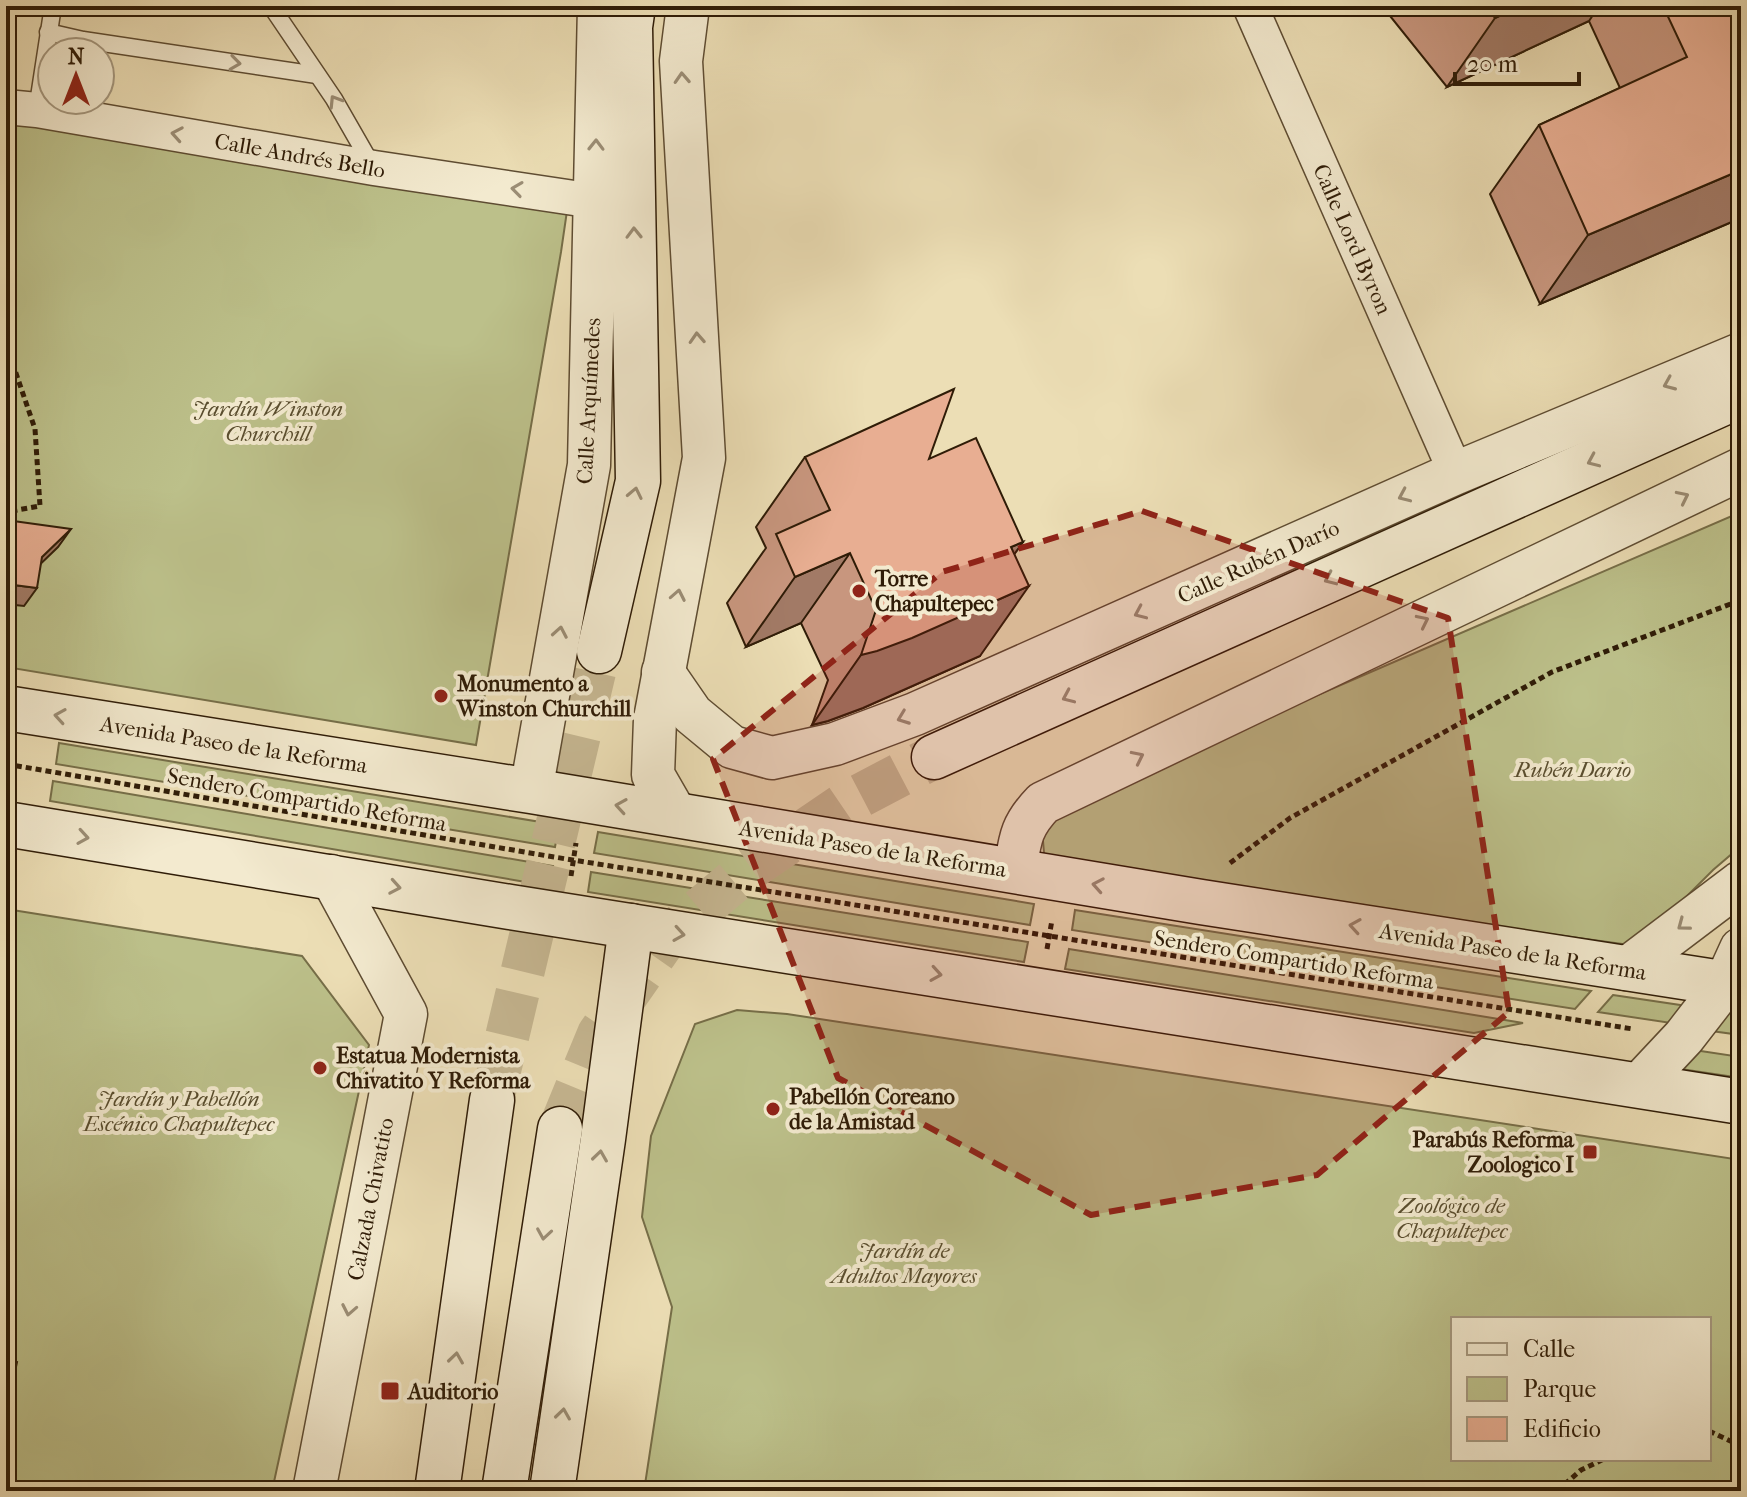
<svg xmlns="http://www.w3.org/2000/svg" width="1747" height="1497" viewBox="0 0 1747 1497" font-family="'IM FELL French Canon',serif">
<rect width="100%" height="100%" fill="#ecdeb5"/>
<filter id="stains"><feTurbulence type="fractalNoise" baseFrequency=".0025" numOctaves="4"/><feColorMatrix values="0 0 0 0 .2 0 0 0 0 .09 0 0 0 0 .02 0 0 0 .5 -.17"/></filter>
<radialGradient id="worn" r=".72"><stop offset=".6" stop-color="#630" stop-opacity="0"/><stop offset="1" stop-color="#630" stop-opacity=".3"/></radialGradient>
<g fill="#bcc08a" stroke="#766e48" stroke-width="2" fill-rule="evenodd">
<path d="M 6,113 L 568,204 L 561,252 L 476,745 L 6,667 Z"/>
<path d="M 1741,512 L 1741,846 L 1713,870 L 1637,946 L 1045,865 L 1042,829 L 1070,802 Z"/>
<path d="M 59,743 L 559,825 L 555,847 L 56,764 Z"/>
<path d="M 53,781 L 553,866 L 549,886 L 50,801 Z"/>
<path d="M 598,832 L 1034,904 L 1030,925 L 594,853 Z"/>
<path d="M 591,872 L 1028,942 L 1024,962 L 588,892 Z"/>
<path d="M 6,909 L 302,956 L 369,1045 L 272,1491 L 6,1491 Z"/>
<path d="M 1075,910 L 1591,991 L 1575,1009 L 1072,930 Z"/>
<path d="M 1069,949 L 1511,1021 L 1523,1023 L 1474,1033 L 1065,969 Z"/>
<path d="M 1613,995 L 1687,1006 L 1671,1023 L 1598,1012 Z"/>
<path d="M 737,1010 L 787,1014 L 1741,1160 L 1741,1491 L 644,1491 L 672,1307 L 642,1217 L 651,1136 L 695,1024 ZM 1453,1319 L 1709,1319 L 1709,1459 L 1453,1459 Z"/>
<path d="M 1728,1012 L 1741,1014 L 1741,1035 L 1711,1031 Z"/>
<path d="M 1694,1050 L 1741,1057 L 1741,1078 L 1674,1068 Z"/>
</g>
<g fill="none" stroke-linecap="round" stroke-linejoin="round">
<g stroke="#c6b792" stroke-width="44" stroke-dasharray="44 22" stroke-linecap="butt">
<path d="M 492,1100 L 599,651"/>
<path d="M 560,1129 L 599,1034 L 666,938 L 746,871 L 846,803 L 934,757"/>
</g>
<defs>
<g id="service">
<path d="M 271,6 L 334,99 L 373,167"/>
<path d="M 48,32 L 83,40 L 317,75"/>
<path d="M 37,110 L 53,6"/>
</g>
<g id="minor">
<path d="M 1250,6 L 1456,473"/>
<path d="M 6,107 L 37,110 L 374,168 L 594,201"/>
</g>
<g id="tertiary">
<path d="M 663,672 L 692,714 L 732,747 L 772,758 L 835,744 L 915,714 L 1456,473 L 1741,354"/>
<path d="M 531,791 L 589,465 L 599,6"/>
<path d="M 676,815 L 653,775 L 655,719 L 704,458 L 681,61 L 688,6"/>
<path d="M 1015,871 C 1020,840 1020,827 1043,803 L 1741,469"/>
<path d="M 1626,969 L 1741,882"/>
<path d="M 1639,1085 L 1684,1037 L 1725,984 L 1741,949"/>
<path d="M 314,1491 L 406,1014 L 331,876"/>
</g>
<g id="secondary">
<path d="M 599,651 L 638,481 L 630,27 L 633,6"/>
<path d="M 6,708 L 531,791 L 1201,902 L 1741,986"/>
<path d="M 934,757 L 1741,395"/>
<path d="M 6,824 L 510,907 L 1741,1102"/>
<path d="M 437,1491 L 492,1100"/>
<path d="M 504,1491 L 560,1129"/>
<path d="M 552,1491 L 603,1139 L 631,926"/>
</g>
</defs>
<use href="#service" stroke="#5e4c32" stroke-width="19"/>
<use href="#minor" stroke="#5e4c32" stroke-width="37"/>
<use href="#tertiary" stroke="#5e4c32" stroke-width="45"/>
<use href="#secondary" stroke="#2f1c07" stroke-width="47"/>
<g stroke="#2f1c07" stroke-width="5" stroke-dasharray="6 4" stroke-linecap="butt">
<path d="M 6,344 L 35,429 L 40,506 L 6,512"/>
<path d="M 6,764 L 554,857 L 1633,1029"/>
<path d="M 1230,863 L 1290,818 L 1552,672 L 1741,600"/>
<path d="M 571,876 L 576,843"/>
<path d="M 1047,949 L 1052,920"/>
<path d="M 1709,1431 L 1741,1446"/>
<path d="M 1557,1491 L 1581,1470 L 1604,1459"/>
</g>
<use href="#service" stroke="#f3eacf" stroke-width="16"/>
<use href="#minor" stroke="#f3eacf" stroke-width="34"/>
<use href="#tertiary" stroke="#f3eacf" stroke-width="42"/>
<use href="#secondary" stroke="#f3eacf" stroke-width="44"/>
</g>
<g fill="#c8967e" stroke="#2f1c07" stroke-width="2">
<path d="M 1382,6 L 1741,6 L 1741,218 L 1540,304 L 1490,194 L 1539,125 L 1620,88 L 1589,21 L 1447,87 Z"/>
<path d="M 805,457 L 929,459 L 1023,542 L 1014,554 L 980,656 L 863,708 L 828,721 L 812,725 L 828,680 L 801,623 L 746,647 L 727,603 L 766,548 L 756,527 Z"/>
</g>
<g fill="#a27a66" stroke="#2f1c07" stroke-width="2">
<path d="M 1521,6 L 1599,6 L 1589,21 L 1447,87 L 1495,18 Z"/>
<path d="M 1741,170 L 1741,218 L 1540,304 L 1588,235 Z"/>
<path d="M 71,529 L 58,547 L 29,575 L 42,557 Z"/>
<path d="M 1023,542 L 975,610 L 1029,586 L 980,656 L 863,708 L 828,721 L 812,725 L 861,655 L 1011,547 Z"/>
<path d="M 850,553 L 801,623 L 746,647 L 795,577 Z"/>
<path d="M 6,584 L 37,588 L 24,606 L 6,604 Z"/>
</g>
<g fill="#e8ae92" stroke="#2f1c07" stroke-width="2">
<path d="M 1486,6 L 1521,6 L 1495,18 Z"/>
<path d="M 1663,6 L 1741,6 L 1741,170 L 1588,235 L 1539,125 L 1687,57 Z"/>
<path d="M 954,389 L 929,459 L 976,438 L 1023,542 L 1011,547 L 1029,586 L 912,638 L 877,651 L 861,655 L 876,610 L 850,553 L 795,577 L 776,534 L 830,510 L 805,457 Z"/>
<path d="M 6,520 L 71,529 L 42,557 L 37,588 L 6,584 Z"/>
<path d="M 6,1360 L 17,1362 L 6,1415 Z"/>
</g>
<defs><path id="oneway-chevron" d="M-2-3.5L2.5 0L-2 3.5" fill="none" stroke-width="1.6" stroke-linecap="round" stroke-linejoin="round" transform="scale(2)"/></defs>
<g stroke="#9b8d75">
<use href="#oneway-chevron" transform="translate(235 63) rotate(8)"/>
<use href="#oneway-chevron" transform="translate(682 78) rotate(-93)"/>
<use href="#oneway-chevron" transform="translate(335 101) rotate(-122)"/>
<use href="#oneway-chevron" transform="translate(177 134) rotate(-170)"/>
<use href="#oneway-chevron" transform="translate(596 145) rotate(-89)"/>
<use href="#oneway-chevron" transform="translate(517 189) rotate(-172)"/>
<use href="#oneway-chevron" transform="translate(634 233) rotate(-91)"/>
<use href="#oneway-chevron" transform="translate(697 338) rotate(-93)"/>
<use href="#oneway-chevron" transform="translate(1669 384) rotate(157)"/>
<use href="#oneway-chevron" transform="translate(1593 461) rotate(156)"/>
<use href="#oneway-chevron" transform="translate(635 493) rotate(-78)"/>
<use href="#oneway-chevron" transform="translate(1404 496) rotate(156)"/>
<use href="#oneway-chevron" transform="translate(1683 497) rotate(-26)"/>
<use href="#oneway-chevron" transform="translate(1330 579) rotate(156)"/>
<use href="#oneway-chevron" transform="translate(678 595) rotate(-79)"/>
<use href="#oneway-chevron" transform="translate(1140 613) rotate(156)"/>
<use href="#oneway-chevron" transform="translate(1423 621) rotate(-26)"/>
<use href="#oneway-chevron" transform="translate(560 632) rotate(-80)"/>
<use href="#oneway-chevron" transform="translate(1068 697) rotate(156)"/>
<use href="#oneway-chevron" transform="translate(60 716) rotate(-171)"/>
<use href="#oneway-chevron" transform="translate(903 718) rotate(159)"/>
<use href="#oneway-chevron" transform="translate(1138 757) rotate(-26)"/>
<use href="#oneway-chevron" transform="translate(621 806) rotate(-171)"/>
<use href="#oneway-chevron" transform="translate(83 837) rotate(9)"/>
<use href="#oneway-chevron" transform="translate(1098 885) rotate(-170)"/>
<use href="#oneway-chevron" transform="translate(395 887) rotate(10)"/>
<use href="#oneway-chevron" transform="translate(1683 925) rotate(143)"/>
<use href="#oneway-chevron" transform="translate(1355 926) rotate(-171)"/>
<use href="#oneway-chevron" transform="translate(679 934) rotate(9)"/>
<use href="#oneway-chevron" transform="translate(936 974) rotate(9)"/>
<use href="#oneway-chevron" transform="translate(600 1156) rotate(-82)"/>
<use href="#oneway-chevron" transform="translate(544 1234) rotate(99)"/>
<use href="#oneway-chevron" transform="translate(349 1310) rotate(101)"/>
<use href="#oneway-chevron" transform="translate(456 1358) rotate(-82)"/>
<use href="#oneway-chevron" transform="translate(563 1414) rotate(-82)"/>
</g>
<path fill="#8f2418" fill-opacity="0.2" stroke="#8f2418" stroke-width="6" stroke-dasharray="16 10" stroke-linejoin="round" d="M 1142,511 L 1448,618 L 1509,1012 L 1317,1175 L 1091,1215 L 838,1078 L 713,759 L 942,572 Z"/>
<g fill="#8f2418" stroke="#f3eacf" stroke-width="3">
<circle cx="859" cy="591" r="8"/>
<circle cx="441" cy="696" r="8"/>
<circle cx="320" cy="1068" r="8"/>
<circle cx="773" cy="1109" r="8"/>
<rect x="1582" y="1144" width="16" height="16" rx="4"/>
<rect x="380" y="1381" width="20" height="20" rx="4"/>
</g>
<g text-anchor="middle" stroke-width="8" stroke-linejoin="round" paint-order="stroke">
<g font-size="22" fill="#2f1c07" stroke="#f3eacf">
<text transform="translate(300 155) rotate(10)" y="8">Calle Andrés Bello</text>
<text transform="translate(1353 239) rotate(66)" y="8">Calle Lord Byron</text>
<text transform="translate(588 401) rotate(-87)" y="8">Calle Arquímedes</text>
<text transform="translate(1258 561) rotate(-24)" y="8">Calle Rubén Darío</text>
<text transform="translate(234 744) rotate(9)" y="8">Avenida Paseo de la Reforma</text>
<text transform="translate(307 799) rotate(10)" y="8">Sendero Compartido Reforma</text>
<text transform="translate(873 848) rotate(9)" y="8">Avenida Paseo de la Reforma</text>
<text transform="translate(1513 951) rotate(9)" y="8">Avenida Paseo de la Reforma</text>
<text transform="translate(1294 959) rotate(9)" y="8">Sendero Compartido Reforma</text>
<text transform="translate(370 1199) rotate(-79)" y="8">Calzada Chivatito</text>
</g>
<g font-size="22" font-style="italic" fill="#594d2e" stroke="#f3eacf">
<text x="268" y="416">Jardín Winston<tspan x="268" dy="25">Churchill</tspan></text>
<text x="1573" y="777">Rubén Dario</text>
<text x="179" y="1106">Jardín y Pabellón<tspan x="179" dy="25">Escénico Chapultepec</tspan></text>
<text x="1452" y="1213">Zoológico de<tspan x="1452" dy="25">Chapultepec</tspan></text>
<text x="904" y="1258">Jardín de<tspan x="904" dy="25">Adultos Mayores</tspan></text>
</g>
<g font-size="22" font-weight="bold" fill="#2f1c07" stroke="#f3eacf" text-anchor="start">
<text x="875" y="586">Torre<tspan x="875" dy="25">Chapultepec</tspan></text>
<text x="457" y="691">Monumento a<tspan x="457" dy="25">Winston Churchill</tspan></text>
<text x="336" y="1063">Estatua Modernista<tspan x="336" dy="25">Chivatito Y Reforma</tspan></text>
<text x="789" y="1104">Pabellón Coreano<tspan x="789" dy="25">de la Amistad</tspan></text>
<text x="1574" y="1147" text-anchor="end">Parabús Reforma<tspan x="1574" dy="25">Zoologico I</tspan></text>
<text x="408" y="1399">Auditorio</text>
</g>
</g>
<rect width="1747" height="1497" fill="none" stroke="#ecdeb5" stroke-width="32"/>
<rect x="8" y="8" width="1731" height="1481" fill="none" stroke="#2f1c07" stroke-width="4"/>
<rect x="16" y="16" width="1715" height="1465" fill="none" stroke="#2f1c07" stroke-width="2"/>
<rect x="1451" y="1317" width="260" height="144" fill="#f3eacf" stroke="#a5987f" stroke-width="2"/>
<rect x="1467" y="1343" width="40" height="12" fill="#f3eacf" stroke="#a5987f" stroke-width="2"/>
<text x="1523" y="1357" font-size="24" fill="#2f1c07">Calle</text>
<rect x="1467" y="1377" width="40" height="24" fill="#bcc08a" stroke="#a5987f" stroke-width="2"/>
<text x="1523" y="1397" font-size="24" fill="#2f1c07">Parque</text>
<rect x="1467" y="1417" width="40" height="24" fill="#e8ae92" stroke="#a5987f" stroke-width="2"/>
<text x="1523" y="1437" font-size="24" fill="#2f1c07">Edificio</text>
<g transform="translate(76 76)"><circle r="38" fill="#f3eacf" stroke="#a5987f" stroke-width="2"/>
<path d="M0-6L14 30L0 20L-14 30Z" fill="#8f2418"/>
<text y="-12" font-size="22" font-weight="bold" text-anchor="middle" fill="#2f1c07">N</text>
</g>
<path d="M1455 72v12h124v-12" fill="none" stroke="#2f1c07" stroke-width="4"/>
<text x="1467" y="72" font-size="24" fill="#2f1c07" stroke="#f3eacf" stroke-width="6" paint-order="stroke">20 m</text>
<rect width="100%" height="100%" filter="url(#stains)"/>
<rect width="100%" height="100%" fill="url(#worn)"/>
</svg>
